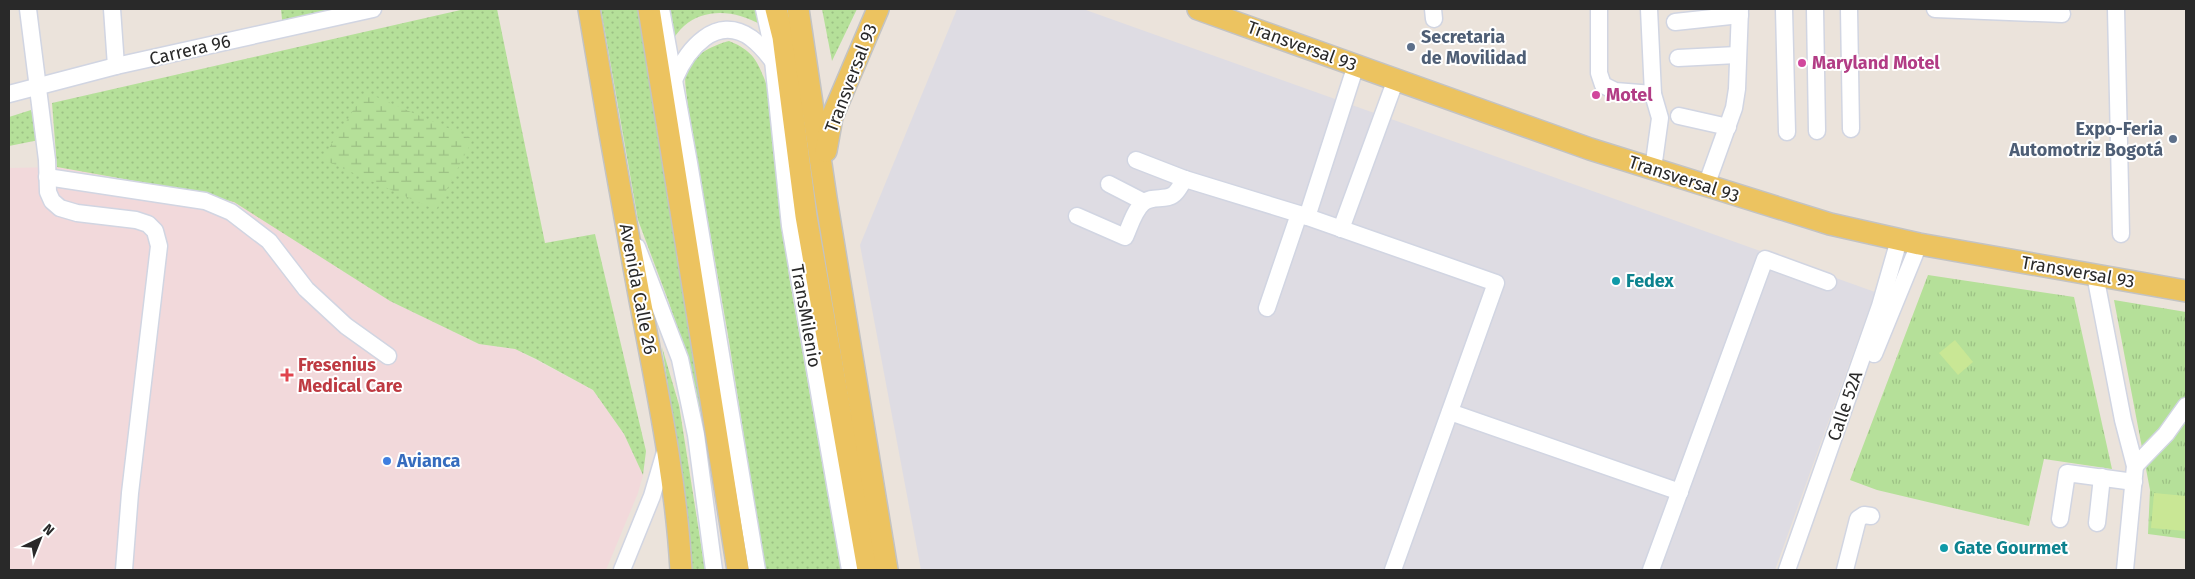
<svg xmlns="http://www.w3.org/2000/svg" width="2195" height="579" viewBox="0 0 2195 579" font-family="'Fira Sans',sans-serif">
<defs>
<pattern id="grass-dots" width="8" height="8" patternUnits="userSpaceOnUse" patternTransform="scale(1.25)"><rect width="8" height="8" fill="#b5e099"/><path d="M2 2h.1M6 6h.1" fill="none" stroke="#9cc084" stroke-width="1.8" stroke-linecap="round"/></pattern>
<pattern id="wetland-marsh" width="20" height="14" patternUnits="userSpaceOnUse" patternTransform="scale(1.25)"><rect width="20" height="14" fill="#b5e099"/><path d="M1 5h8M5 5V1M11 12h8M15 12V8" fill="none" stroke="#9cc084"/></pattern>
<pattern id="park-tufts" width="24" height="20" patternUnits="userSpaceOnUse" patternTransform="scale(1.25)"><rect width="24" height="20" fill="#b5e099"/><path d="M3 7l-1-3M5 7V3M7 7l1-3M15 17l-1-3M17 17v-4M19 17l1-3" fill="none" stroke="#9cc084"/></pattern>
</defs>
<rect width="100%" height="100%" fill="#ebe3db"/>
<path fill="#dedce3" d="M 957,9 L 1083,9 L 1875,292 L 1775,570 L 921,570 L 860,245 Z"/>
<path fill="#f2d9db" d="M 57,167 L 185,190 L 235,202 L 390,301 L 479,344 L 515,349 L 593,390 L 624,434 L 643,475 L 638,493 L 606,570 L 9,570 L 9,168 Z"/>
<g fill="url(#grass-dots)">
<path d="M 281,9 L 373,9 L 283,29 Z"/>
<path d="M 465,9 L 497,9 L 545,243 L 595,234 L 646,451 L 643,475 L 624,434 L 593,390 L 536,359 L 515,349 L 479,344 L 390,301 L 234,202 L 185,190 L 57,167 L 52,103 Z"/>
<path d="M 601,9 L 639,9 L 687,303 L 706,437 L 685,350 L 668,300 L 638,220 Z"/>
<path d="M 666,9 L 757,9 L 761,25 C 737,11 706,7 684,26 C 679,30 675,37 671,41 Z"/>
<path d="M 822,9 L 857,9 L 832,61 Z"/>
<path d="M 729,41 C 754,51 758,62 767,86 L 789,276 L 841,570 L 765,570 L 728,335 L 688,107 C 687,97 685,86 685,76 C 686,57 714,45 729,41 Z"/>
<path d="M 31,110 L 39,140 L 9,146 L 9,117 Z"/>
<path d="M 662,347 L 679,405 L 705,570 L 690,570 L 679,456 Z"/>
</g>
<path fill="url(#wetland-marsh)" d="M 365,92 L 473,139 L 436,210 L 322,159 Z"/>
<g fill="url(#park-tufts)">
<path d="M 1928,275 L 2074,297 L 2112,469 L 2044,459 L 2029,526 L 1877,490 L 1850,480 Z"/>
<path d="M 2114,300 L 2186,312 L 2186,539 L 2148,534 L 2150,490 Z"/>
</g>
<g fill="#c9e795">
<path d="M 1955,340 L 1973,362 L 1958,375 L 1939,353 Z"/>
<path d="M 2154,493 L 2186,496 L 2186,531 L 2151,528 Z"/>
</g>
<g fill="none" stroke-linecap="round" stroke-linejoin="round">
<defs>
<g id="minor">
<path d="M 28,9 L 47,160 L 48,192 L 52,201 L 60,208 L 77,213 L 136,220 L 148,224 L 155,231 L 159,246 L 130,493 L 124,570"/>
<path d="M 112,9 L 116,66"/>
<path d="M 661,9 L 689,163 L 757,570"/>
<path d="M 764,9 L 771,41 L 790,226 L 850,570"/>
<path d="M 1433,9 L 1434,19"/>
<path d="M 1599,9 L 1599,73 L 1603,85 L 1615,91 L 1653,94"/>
<path d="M 1649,9 L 1653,94 L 1660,118 L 1653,169"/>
<path d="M 1784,9 L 1787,132"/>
<path d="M 1815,9 L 1817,131"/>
<path d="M 1849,9 L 1851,129"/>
<path d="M 1935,9 L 2062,14"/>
<path d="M 2116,9 L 2121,234"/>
<path d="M 1675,22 L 1740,15"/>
<path d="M 1678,58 L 1737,55"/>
<path d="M 675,78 C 687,50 716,13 751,38 C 759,44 766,52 772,60"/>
<path d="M 9,94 L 116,66 L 373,9"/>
<path d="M 1679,116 L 1728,127"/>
<path d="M 1136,160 L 1185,179 L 1299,214 L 1496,283 L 1393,570"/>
<path d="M 47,177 L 205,201 L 231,212 L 269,241 L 306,289 L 346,326 L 388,356"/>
<path d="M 1109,184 L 1144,202"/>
<path d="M 1706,186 L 1734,108 L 1737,89 L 1740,9"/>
<path d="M 1077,216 L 1125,237 C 1130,226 1134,211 1143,203 C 1152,195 1164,201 1173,195 C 1178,192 1181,184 1185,179"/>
<path d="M 1307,217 L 1356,65"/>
<path d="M 1341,229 L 1396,79"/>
<path d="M 637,247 L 680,359 L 696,435 L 714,570"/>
<path d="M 2095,275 L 2123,420 L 2135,466 L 2125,570"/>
<path d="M 1267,308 L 1299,214"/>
<path d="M 1874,354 L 1919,244"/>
<path d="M 1450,412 L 1680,492"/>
<path d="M 2135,466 L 2166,434 L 2186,406"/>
<path d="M 2060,519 L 2067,473 L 2134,482"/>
<path d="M 2097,523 L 2102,477"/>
<path d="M 622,570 L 652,496 L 665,452"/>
<path d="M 1651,570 L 1765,259 L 1828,282"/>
<path d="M 1787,570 L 1880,306 L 1899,240"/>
<path d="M 1845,570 L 1858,519 L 1864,515 L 1871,516"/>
</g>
<g id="major">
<path d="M 589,9 C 605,106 622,203 640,300 C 657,390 676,479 681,570"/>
<path d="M 649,9 L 738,570"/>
<path d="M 776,9 L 783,37 L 806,216 L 868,570"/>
<path d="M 798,9 L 826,198 L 887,570"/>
<path d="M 1198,9 L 1590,149 L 1830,224 L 1919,244 L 2186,291"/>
<path d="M 826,151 L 832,117 L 878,9"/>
</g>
</defs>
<use href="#minor" stroke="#d1d5e2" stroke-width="19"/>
<use href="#major" stroke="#c3c3c3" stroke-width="24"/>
<use href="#minor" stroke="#fff" stroke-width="16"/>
<use href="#major" stroke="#ecc360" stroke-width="21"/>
</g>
<g fill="#5c6f8a" stroke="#fff" stroke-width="2">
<circle cx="1411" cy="47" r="5"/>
<circle cx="2173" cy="139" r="5"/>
</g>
<g fill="#d1479c" stroke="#fff" stroke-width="2">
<circle cx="1802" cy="63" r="5"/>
<circle cx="1596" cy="95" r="5"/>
</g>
<g fill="#0f9aa8" stroke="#fff" stroke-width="2">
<circle cx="1616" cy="281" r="5"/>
<circle cx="1944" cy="548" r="5"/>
</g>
<path fill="#e0444e" stroke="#fff" stroke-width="2" d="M284.5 367.5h5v5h5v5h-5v5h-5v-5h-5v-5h5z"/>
<circle fill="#3f7fe0" stroke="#fff" stroke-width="2" cx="387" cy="461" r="5"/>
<g text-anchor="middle" stroke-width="4" stroke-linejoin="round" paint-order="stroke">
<g font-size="18" font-weight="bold" fill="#4e5e75" stroke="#fff" text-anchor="start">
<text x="1421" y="43">Secretaria<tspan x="1421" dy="21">de Movilidad</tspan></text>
<text x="2163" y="135" text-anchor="end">Expo-Feria<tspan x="2163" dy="21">Automotriz Bogotá</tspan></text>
</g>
<g font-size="18" fill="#292929" stroke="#fff">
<text transform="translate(1302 46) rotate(20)" y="6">Transversal 93</text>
<text transform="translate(190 50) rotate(-13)" y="6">Carrera 96</text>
<text transform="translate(851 78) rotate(-69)" y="6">Transversal 93</text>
<text transform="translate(1684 179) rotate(18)" y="6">Transversal 93</text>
<text transform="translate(2078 272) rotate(10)" y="6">Transversal 93</text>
<text transform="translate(638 289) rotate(79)" y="6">Avenida Calle 26</text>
<text transform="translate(806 316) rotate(80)" y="6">TransMilenio</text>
<text transform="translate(1845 406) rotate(-71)" y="6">Calle 52A</text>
</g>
<g font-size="18" font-weight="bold" fill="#b23c85" stroke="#fff" text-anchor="start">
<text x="1812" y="69">Maryland Motel</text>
<text x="1606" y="101">Motel</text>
</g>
<g font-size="18" font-weight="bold" fill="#0d838f" stroke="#fff" text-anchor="start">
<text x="1626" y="287">Fedex</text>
<text x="1954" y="554">Gate Gourmet</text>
</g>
<g font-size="18" font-weight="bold" fill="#be3a42" stroke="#fff" text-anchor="start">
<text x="298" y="371">Fresenius<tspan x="298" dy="21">Medical Care</tspan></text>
</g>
<g font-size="18" font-weight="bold" fill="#366cbe" stroke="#fff" text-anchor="start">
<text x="397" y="467">Avianca</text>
</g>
</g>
<rect width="2195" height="579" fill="none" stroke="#292929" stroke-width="20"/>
<g transform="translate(40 539) rotate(43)" stroke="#ffffff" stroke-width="4" paint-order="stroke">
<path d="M0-4L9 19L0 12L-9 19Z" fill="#292929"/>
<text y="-8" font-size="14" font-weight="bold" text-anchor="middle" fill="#292929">N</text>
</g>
</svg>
